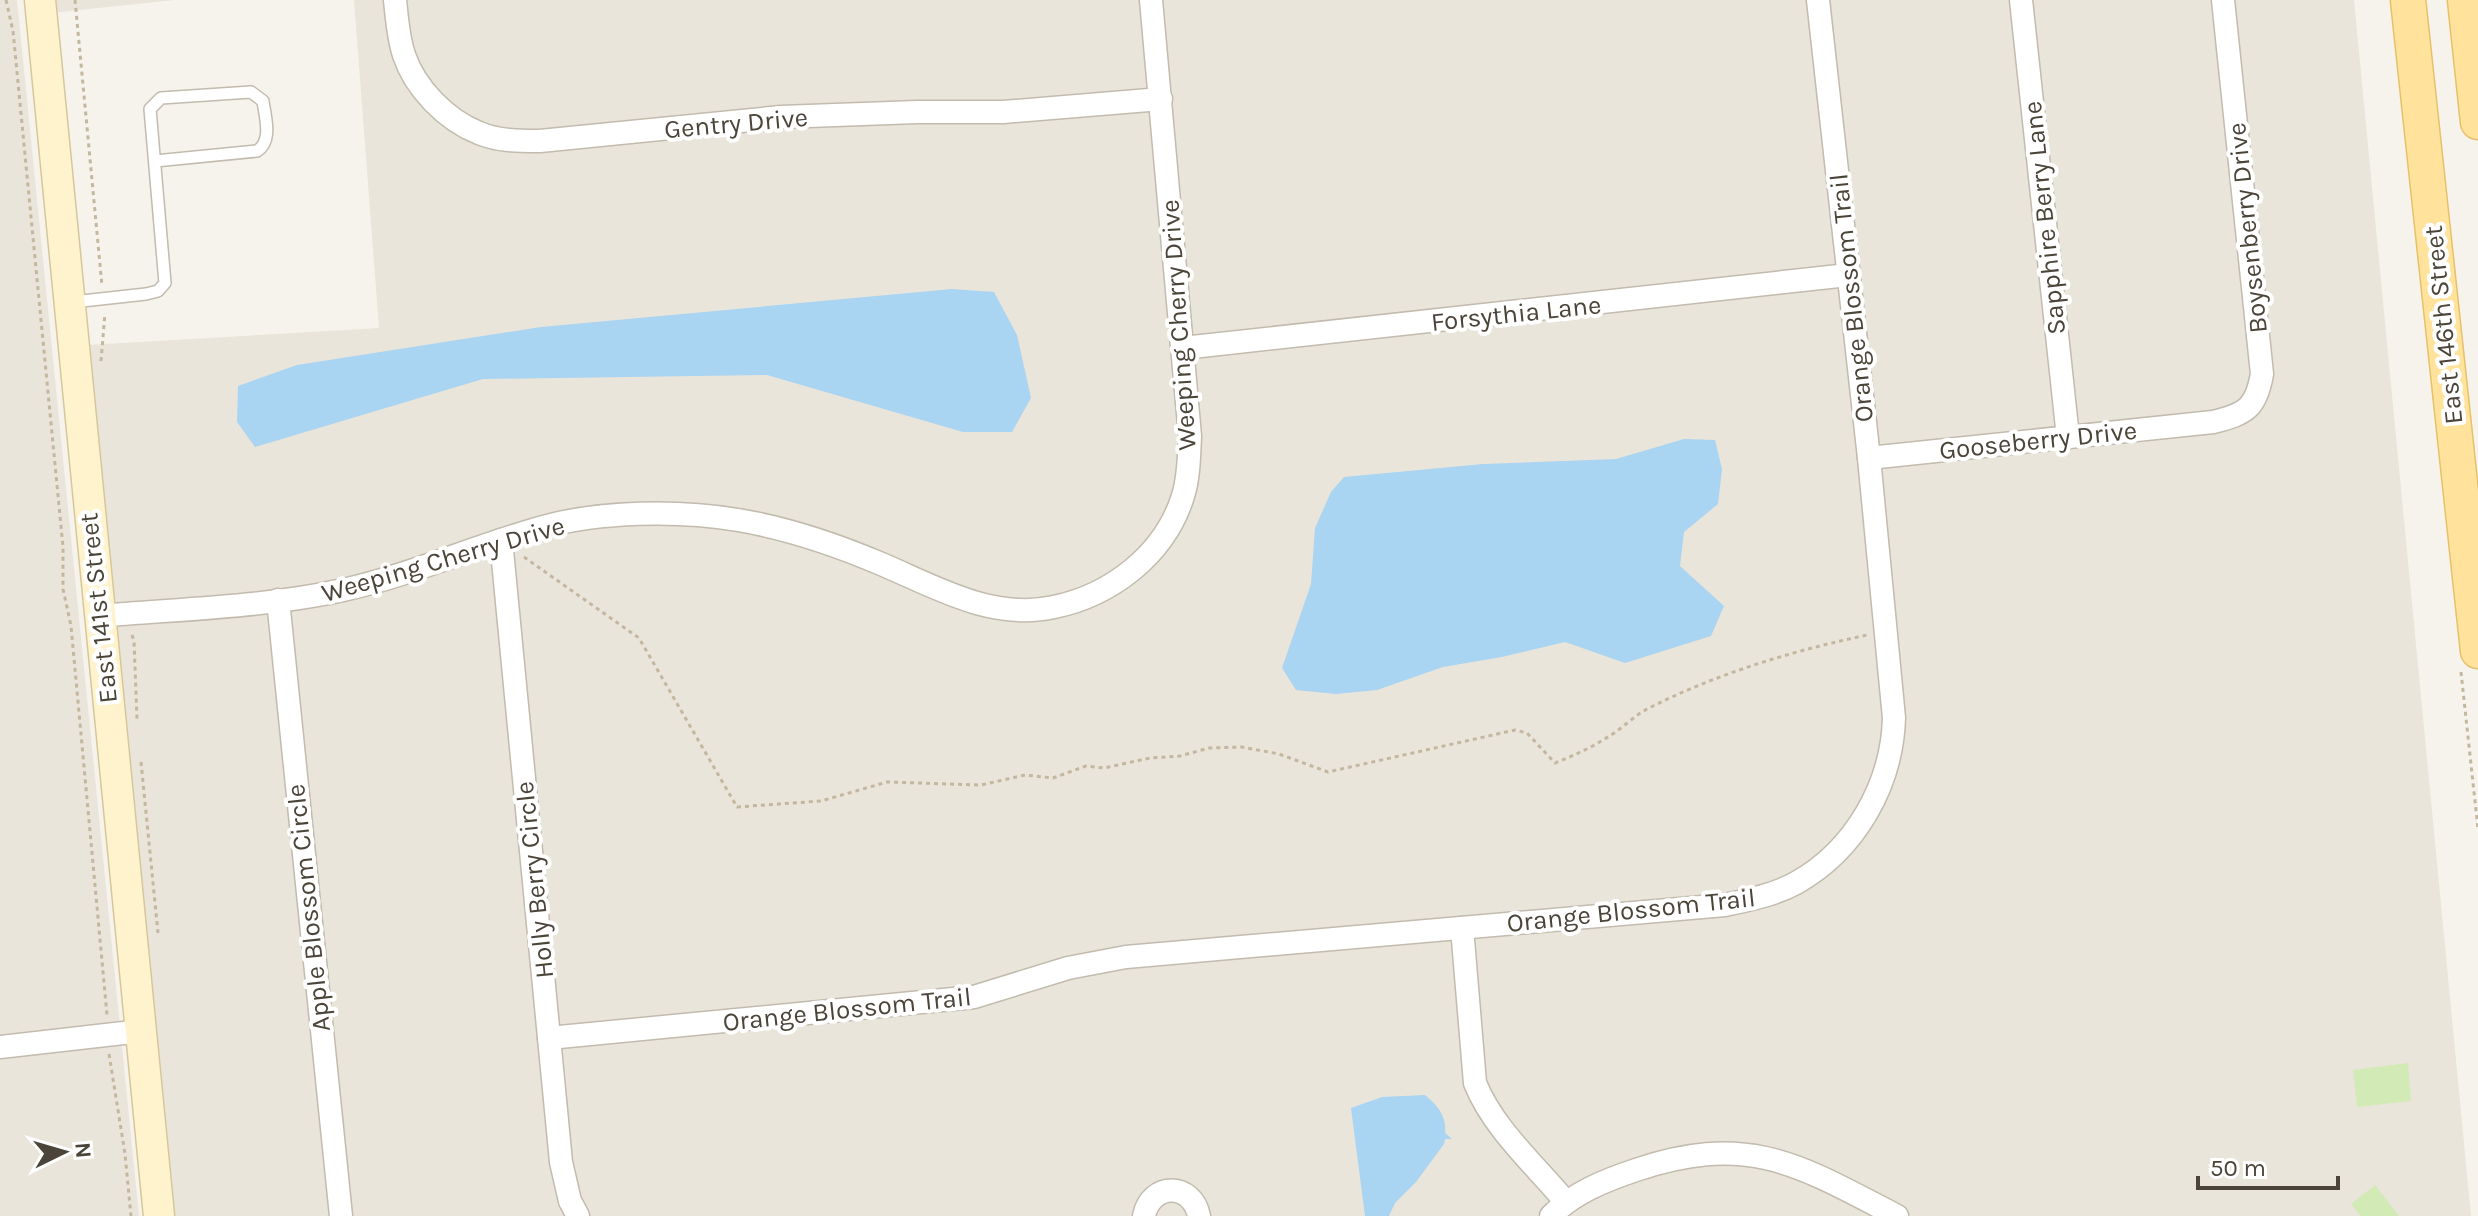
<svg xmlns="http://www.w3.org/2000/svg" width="2478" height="1216" viewBox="0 0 2478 1216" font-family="Karla,sans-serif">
<rect width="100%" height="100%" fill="#f6f3ec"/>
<g fill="#eae5da">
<path d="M 0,0 L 17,0 L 139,1216 L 0,1216 Z"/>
<path d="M 50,0 L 175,0 L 51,13 Z"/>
<path d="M 354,0 L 2354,0 L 2471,1216 L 174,1216 L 87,345 L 379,328 Z"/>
</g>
<g fill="#d2eab5">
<path d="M 2408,1063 L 2411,1101 L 2357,1107 L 2353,1070 Z"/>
<path d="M 2375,1185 L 2399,1216 L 2361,1216 L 2351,1204 Z"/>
</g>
<g fill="#a9d4f2">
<path d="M 952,289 L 994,292 L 1017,335 L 1031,398 L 1012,432 L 963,432 L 767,375 L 483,379 L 255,447 L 237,422 L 238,386 L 297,365 L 541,327 Z"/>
<path d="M 1684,439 L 1715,440 L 1722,469 L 1718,504 L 1684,532 L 1680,566 L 1724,606 L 1711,636 L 1625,663 L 1565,642 L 1502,657 L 1443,667 L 1377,690 L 1336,694 L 1296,690 L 1282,668 L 1311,584 L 1315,528 L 1331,492 L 1344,477 L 1483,464 L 1616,459 Z"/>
<path d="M 1425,1095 C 1437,1105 1447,1116 1445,1133 L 1452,1139 L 1445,1139 L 1444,1144 L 1416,1182 L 1395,1203 L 1389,1216 L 1365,1216 L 1351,1108 L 1382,1097 Z"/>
</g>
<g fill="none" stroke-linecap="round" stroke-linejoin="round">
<defs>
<path id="lane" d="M 73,302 L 146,294 L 158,291 L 165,283 L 150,109 L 161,98 L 251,92 L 263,101 C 265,117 273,141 257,151 L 155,161"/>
<g id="street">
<path d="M 395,0 C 397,18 398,37 404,55 C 415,88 446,120 479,133 C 498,141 519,141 540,141 L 781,117 L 917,112 L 1003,112 L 1161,99"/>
<path d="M 2021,0 L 2068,437"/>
<path d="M 1183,348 L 1848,275"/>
<path d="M 1869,458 L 2213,422 C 2246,414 2256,408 2262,374 L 2223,0"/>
<path d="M 501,540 L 561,1162 L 570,1201 L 578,1216"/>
<path d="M 278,600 L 341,1216"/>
<path d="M 99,616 C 178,609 267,607 343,590 C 411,575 475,546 543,527 C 601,511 678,510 738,520 C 786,528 834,544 879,563 C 934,586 991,621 1054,607 C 1112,595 1165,554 1183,496 C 1189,477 1189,456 1190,436 L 1151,0"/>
<path d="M 1462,928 L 1475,1083 C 1493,1128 1534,1164 1565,1201"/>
<path d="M 549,1038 L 974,997 L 1068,968 L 1126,957 L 1725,905 C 1749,900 1774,895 1796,883 C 1855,850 1892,785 1894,718 L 1869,458 L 1818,0"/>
<path d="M 0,1047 L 141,1031"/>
<path d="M 1144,1216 C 1151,1182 1192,1182 1199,1216"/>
<path d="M 1551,1216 C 1573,1193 1606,1180 1636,1170 C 1749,1132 1799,1165 1897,1216"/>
</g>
<path id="secondary" d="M 40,0 L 159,1216"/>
<g id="primary">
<path d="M 2408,0 L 2478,651"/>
<path d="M 2465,0 L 2478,122"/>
</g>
</defs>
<use href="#lane" stroke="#c2bbae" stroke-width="14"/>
<use href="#street" stroke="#c2bbae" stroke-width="25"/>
<use href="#secondary" stroke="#d6c79b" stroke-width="33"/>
<use href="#primary" stroke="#e6c16a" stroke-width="37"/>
<g stroke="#c4b79f" stroke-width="3" stroke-dasharray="4 4" stroke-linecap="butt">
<path d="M 6,0 L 13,31 L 63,547 L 63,589 L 71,626 L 107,1015"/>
<path d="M 75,0 L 102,286"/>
<path d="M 101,361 L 105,313"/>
<path d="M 524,557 L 639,638 L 737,807 L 821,801 L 887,782 L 981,785 L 1025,775 L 1053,778 L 1086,766 L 1104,768 L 1150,758 L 1180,756 L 1209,748 L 1242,747 L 1279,754 L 1328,772 L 1515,730 L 1527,733 L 1555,763 C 1575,755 1593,747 1611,735 C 1624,727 1636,714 1651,707 C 1719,673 1792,651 1867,635"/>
<path d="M 132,635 L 134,641 L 137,719"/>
<path d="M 2461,672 L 2478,829"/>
<path d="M 141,762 L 158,933"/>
<path d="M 109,1054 L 125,1154 L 131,1216"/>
</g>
<use href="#lane" stroke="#fff" stroke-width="11"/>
<use href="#street" stroke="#fff" stroke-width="22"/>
<use href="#secondary" stroke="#fff3cd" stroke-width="30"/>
<use href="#primary" stroke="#ffe39c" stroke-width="34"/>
</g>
<g text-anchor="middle" stroke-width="8" stroke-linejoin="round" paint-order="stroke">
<g font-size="26" fill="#4b4439" stroke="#fff">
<text transform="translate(736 123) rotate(-5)" y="9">Gentry Drive</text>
<text transform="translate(2044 218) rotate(-96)" y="9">Sapphire Berry Lane</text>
<text transform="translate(2247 228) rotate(-96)" y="9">Boysenberry Drive</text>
<text transform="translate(1851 298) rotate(-96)" y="9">Orange Blossom Trail</text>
<text transform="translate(1516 313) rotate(-6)" y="9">Forsythia Lane</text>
<text transform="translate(1178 325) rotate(-94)" y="9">Weeping Cherry Drive</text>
<text transform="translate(2443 325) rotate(-96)" y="9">East 146th Street</text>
<text transform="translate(2038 440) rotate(-6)" y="9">Gooseberry Drive</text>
<text transform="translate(443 559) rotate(-16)" y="9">Weeping Cherry Drive</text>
<text transform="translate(98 608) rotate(-96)" y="9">East 141st Street</text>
<text transform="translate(534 880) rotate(-96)" y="9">Holly Berry Circle</text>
<text transform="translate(308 908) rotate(-96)" y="9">Apple Blossom Circle</text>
<text transform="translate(1631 910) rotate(-6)" y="9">Orange Blossom Trail</text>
<text transform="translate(847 1009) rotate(-6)" y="9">Orange Blossom Trail</text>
</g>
</g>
<g transform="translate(64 1152) rotate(85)" stroke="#ffffff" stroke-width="6" paint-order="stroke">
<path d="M0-6L14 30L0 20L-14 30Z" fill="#4b4439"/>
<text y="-12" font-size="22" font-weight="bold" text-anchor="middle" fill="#4b4439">N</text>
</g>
<path d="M2198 1176v12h140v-12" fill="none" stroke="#4b4439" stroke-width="4"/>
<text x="2210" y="1176" font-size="24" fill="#4b4439" stroke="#ffffff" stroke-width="6" paint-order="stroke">50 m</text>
</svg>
